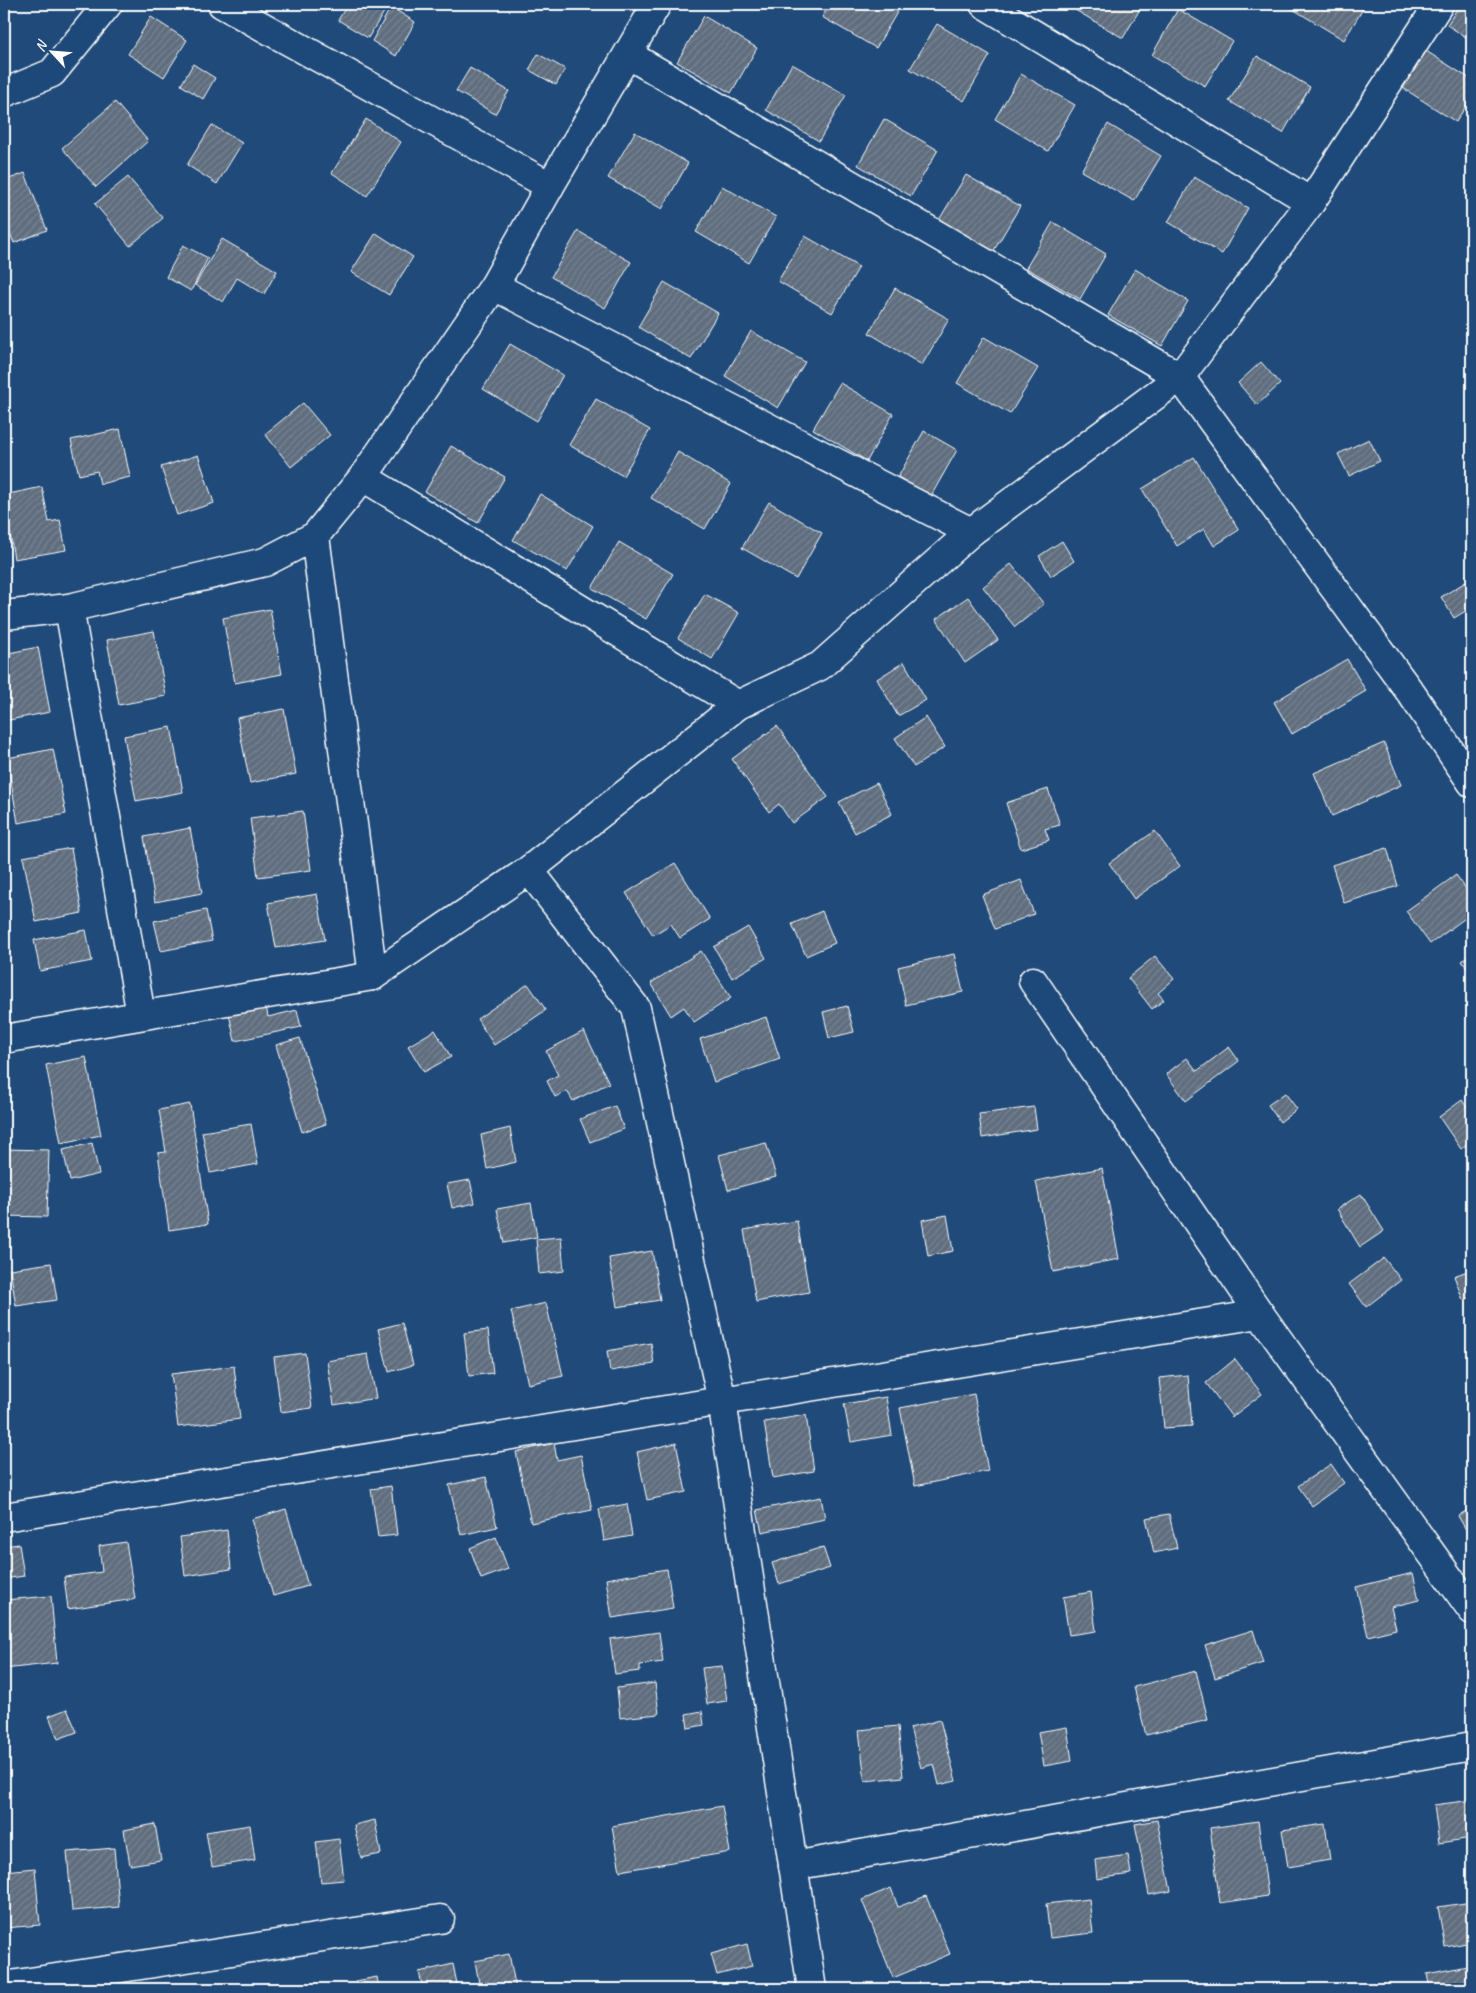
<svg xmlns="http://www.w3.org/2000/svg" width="1476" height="1993" viewBox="0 0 1476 1993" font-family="Caveat,sans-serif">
<defs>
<pattern id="building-hatch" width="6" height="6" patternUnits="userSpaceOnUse" patternTransform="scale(1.25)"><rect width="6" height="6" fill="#5e6d7e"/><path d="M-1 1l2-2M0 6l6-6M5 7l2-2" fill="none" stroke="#768391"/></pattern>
</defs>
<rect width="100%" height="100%" fill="#1f4a7a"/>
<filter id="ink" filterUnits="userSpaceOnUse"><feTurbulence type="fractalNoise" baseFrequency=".02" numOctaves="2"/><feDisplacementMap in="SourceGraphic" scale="10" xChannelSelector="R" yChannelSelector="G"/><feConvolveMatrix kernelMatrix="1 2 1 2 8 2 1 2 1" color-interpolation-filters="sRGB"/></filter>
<g filter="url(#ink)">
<g fill="url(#building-hatch)" stroke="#fff">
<path d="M 348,4 L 389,4 L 368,38 L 338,20 Z"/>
<path d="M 830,4 L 902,4 L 876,48 L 822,17 Z"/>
<path d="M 1072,4 L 1143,4 L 1123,38 L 1070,7 Z"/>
<path d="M 1294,4 L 1366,4 L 1344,40 L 1291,8 Z"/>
<path d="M 1460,4 L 1472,4 L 1472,41 L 1447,25 Z"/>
<path d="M 391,7 L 415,22 L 396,56 L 372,41 Z"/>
<path d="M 1178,9 L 1232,41 L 1205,86 L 1152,55 Z"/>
<path d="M 704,16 L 757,48 L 731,93 L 677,62 Z"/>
<path d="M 151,17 L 187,40 L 164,77 L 128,54 Z"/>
<path d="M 937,24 L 990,55 L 964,101 L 910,69 Z"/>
<path d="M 1426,51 L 1472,80 L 1472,96 L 1456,122 L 1403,88 Z"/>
<path d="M 538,54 L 565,69 L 556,85 L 529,70 Z"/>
<path d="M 1257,56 L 1310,87 L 1283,133 L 1229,101 Z"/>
<path d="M 193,64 L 215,78 L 203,99 L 181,85 Z"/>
<path d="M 792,64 L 846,95 L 819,141 L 766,110 Z"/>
<path d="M 470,68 L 509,91 L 495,114 L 456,91 Z"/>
<path d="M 1021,74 L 1075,105 L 1048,151 L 995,119 Z"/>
<path d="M 115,102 L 148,141 L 96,187 L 62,148 Z"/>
<path d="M 366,119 L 401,142 L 367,196 L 332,173 Z"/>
<path d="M 884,119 L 938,150 L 911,196 L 858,165 Z"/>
<path d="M 1108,124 L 1161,156 L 1134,201 L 1081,171 Z"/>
<path d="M 212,125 L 242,143 L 217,184 L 187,165 Z"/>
<path d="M 635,132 L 688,163 L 662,209 L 608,178 Z"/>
<path d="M 25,173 L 47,230 L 14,243 L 8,228 L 4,229 L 4,181 Z"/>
<path d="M 966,175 L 1020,206 L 993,252 L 939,220 Z"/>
<path d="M 128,177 L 163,218 L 130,246 L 95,204 Z"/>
<path d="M 1194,177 L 1248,208 L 1222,254 L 1168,222 Z"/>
<path d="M 722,186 L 776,217 L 749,263 L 696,232 Z"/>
<path d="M 1053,222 L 1106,254 L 1080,299 L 1026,268 Z"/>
<path d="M 578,231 L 631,262 L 605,308 L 551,277 Z"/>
<path d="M 376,233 L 413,257 L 389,295 L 351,272 Z"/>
<path d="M 805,236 L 859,267 L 832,313 L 778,281 Z"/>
<path d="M 222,239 L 277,271 L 264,294 L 237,278 L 223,302 L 195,285 Z"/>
<path d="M 183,245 L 208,258 L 191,291 L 166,277 Z"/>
<path d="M 1135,269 L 1188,301 L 1162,346 L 1108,315 Z"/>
<path d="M 664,282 L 718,313 L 691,359 L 638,327 Z"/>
<path d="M 895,288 L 949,319 L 922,365 L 869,333 Z"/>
<path d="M 751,331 L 805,362 L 778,408 L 725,376 Z"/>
<path d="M 984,337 L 1038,368 L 1010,414 L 957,383 Z"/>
<path d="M 510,344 L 563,375 L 537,421 L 483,389 Z"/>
<path d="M 1261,362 L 1280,384 L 1257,405 L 1238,383 Z"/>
<path d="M 840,383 L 893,414 L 867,461 L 813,429 Z"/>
<path d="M 596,399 L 650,430 L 623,476 L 569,445 Z"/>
<path d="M 303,403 L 330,435 L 291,467 L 265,434 Z"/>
<path d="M 120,429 L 130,477 L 100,484 L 97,471 L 79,475 L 71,440 Z"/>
<path d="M 924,431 L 957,450 L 931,496 L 898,477 Z"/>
<path d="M 1369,439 L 1380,461 L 1349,476 L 1338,454 Z"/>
<path d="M 451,446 L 505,477 L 478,523 L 425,492 Z"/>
<path d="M 678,452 L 731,484 L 705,529 L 651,498 Z"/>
<path d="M 198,455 L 214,503 L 177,515 L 161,467 Z"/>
<path d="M 1194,457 L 1239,530 L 1214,546 L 1204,529 L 1177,546 L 1142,489 Z"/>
<path d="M 42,487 L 49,522 L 60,520 L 66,550 L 14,559 L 4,495 Z"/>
<path d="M 540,494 L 593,526 L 567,571 L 513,540 Z"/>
<path d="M 769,502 L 822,533 L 796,579 L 742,548 Z"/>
<path d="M 1062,541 L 1074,561 L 1051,576 L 1039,556 Z"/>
<path d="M 619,542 L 673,574 L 646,619 L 592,588 Z"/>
<path d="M 1011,564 L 1044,604 L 1015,627 L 983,587 Z"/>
<path d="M 1469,580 L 1472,585 L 1472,607 L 1454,618 L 1441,597 Z"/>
<path d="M 705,594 L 739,613 L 712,659 L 678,638 Z"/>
<path d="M 968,597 L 998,640 L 965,663 L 936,619 Z"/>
<path d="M 270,609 L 282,674 L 235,683 L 223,618 Z"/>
<path d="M 154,631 L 166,696 L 119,705 L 107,640 Z"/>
<path d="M 38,647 L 50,712 L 4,721 L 4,654 Z"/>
<path d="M 1347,659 L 1366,691 L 1292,734 L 1274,702 Z"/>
<path d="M 904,662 L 926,700 L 898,716 L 877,679 Z"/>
<path d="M 284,709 L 296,774 L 250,783 L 237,718 Z"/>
<path d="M 926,717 L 945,747 L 914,767 L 895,738 Z"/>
<path d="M 777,726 L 828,797 L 792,823 L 779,804 L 769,812 L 732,759 Z"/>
<path d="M 171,727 L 183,792 L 136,801 L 124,736 Z"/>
<path d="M 1384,743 L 1401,785 L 1332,816 L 1314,773 Z"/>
<path d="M 53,749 L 66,814 L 18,823 L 7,758 Z"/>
<path d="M 877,783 L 892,814 L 855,833 L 839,802 Z"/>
<path d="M 1048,789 L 1060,825 L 1045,829 L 1049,840 L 1021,849 L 1006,803 Z"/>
<path d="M 303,811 L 311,870 L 258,877 L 250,818 Z"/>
<path d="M 190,828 L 202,893 L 155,902 L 144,837 Z"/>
<path d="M 1155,831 L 1180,866 L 1134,899 L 1109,863 Z"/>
<path d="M 71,848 L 82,913 L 36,922 L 23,857 Z"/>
<path d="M 1387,848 L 1398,886 L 1344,903 L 1332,865 Z"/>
<path d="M 675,863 L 710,919 L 680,938 L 671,924 L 653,935 L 626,893 Z"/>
<path d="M 1456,875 L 1472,897 L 1472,913 L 1430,944 L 1406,911 Z"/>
<path d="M 1021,880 L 1034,914 L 995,929 L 982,895 Z"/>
<path d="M 317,894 L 325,940 L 276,948 L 268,903 Z"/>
<path d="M 206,910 L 212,941 L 161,951 L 154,921 Z"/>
<path d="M 822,911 L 835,943 L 806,956 L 792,924 Z"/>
<path d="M 748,927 L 766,958 L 732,978 L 714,947 Z"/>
<path d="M 86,930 L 92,961 L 40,971 L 34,940 Z"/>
<path d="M 701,951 L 731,998 L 694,1022 L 684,1007 L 671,1016 L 651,983 Z"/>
<path d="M 1472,953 L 1472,975 L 1462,961 Z"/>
<path d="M 954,954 L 963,992 L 906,1005 L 898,967 Z"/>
<path d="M 1155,956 L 1174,979 L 1158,993 L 1164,1000 L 1152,1009 L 1128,978 Z"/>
<path d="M 528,984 L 546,1010 L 494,1045 L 477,1019 Z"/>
<path d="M 266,1006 L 268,1017 L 297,1010 L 301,1027 L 235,1041 L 229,1014 Z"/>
<path d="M 847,1006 L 854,1032 L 829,1038 L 823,1012 Z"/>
<path d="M 766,1017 L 780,1059 L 714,1082 L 700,1039 Z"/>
<path d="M 435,1030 L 451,1057 L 424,1072 L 408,1046 Z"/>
<path d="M 584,1031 L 609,1083 L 573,1101 L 567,1091 L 555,1097 L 547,1081 L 558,1075 L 546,1051 Z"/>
<path d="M 300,1038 L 326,1124 L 302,1132 L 276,1045 Z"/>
<path d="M 1229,1047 L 1239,1061 L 1186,1101 L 1166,1074 L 1187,1058 L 1197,1071 Z"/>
<path d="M 86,1057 L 101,1135 L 61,1143 L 46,1065 Z"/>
<path d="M 1285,1093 L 1297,1109 L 1280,1122 L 1268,1105 Z"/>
<path d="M 1462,1100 L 1472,1115 L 1472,1140 L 1461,1149 L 1439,1117 Z"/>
<path d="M 190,1104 L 208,1224 L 169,1230 L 158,1153 L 166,1152 L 159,1110 Z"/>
<path d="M 615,1106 L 624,1129 L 590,1142 L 580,1119 Z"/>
<path d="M 1034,1107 L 1037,1129 L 982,1138 L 979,1114 Z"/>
<path d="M 251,1124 L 258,1164 L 210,1173 L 202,1132 Z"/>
<path d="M 510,1128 L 516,1162 L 487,1169 L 481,1135 Z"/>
<path d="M 92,1143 L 99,1174 L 70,1181 L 63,1150 Z"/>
<path d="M 766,1143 L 776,1177 L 728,1190 L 719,1155 Z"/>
<path d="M 4,1149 L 49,1150 L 47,1217 L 4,1216 Z"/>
<path d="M 1102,1168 L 1119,1259 L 1053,1272 L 1036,1181 Z"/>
<path d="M 470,1180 L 475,1203 L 452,1208 L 447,1184 Z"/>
<path d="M 1361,1194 L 1384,1231 L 1360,1247 L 1337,1209 Z"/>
<path d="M 531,1203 L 537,1237 L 504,1243 L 497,1209 Z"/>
<path d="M 947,1215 L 953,1251 L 928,1256 L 922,1220 Z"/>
<path d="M 797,1221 L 809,1292 L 756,1302 L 744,1230 Z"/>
<path d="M 561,1237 L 564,1271 L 539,1274 L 536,1239 Z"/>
<path d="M 652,1251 L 660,1300 L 617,1307 L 609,1258 Z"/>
<path d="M 1384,1258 L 1401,1280 L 1366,1307 L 1349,1284 Z"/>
<path d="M 51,1263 L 57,1300 L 16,1306 L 10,1269 Z"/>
<path d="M 1470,1270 L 1472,1275 L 1472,1297 L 1463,1300 L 1454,1276 Z"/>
<path d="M 546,1303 L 563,1376 L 528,1384 L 511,1311 Z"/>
<path d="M 402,1323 L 413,1365 L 389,1372 L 378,1329 Z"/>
<path d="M 488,1330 L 493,1373 L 469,1376 L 464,1333 Z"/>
<path d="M 651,1343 L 654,1364 L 610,1371 L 607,1351 Z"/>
<path d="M 305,1353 L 312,1408 L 281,1412 L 274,1357 Z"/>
<path d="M 368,1354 L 376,1398 L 334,1405 L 327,1361 Z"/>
<path d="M 1235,1359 L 1262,1394 L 1232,1417 L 1206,1383 Z"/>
<path d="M 234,1366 L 240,1419 L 178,1427 L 171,1374 Z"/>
<path d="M 1188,1375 L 1192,1426 L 1164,1428 L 1159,1378 Z"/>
<path d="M 974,1394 L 988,1471 L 915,1486 L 900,1408 Z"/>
<path d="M 886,1397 L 892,1435 L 851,1442 L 844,1404 Z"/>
<path d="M 806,1415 L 814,1471 L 773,1478 L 764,1422 Z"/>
<path d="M 554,1443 L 557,1460 L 581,1455 L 592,1510 L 531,1523 L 516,1452 Z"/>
<path d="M 676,1443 L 686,1492 L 647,1500 L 637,1452 Z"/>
<path d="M 1331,1464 L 1344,1483 L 1312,1506 L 1298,1486 Z"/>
<path d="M 486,1477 L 497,1527 L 461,1535 L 449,1485 Z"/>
<path d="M 391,1486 L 397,1535 L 378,1537 L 371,1489 Z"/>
<path d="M 821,1497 L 825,1519 L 762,1532 L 757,1510 Z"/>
<path d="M 627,1504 L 632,1536 L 604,1541 L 599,1509 Z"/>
<path d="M 1472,1507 L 1472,1540 L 1458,1516 Z"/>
<path d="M 286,1509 L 308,1586 L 273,1596 L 252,1519 Z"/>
<path d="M 1169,1514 L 1177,1548 L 1154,1553 L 1146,1518 Z"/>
<path d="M 227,1530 L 231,1569 L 185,1576 L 180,1537 Z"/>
<path d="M 496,1537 L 508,1569 L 481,1579 L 470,1548 Z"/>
<path d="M 126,1542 L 135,1599 L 68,1609 L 64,1577 L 102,1572 L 99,1546 Z"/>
<path d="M 19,1544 L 24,1576 L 4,1579 L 4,1546 Z"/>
<path d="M 823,1547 L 830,1568 L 779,1584 L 772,1563 Z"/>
<path d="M 667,1569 L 673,1608 L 612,1618 L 606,1579 Z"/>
<path d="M 1413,1573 L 1419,1600 L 1391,1607 L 1396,1629 L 1368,1636 L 1356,1587 Z"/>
<path d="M 1091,1592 L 1096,1631 L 1069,1635 L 1063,1597 Z"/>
<path d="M 51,1596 L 57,1663 L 4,1669 L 4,1600 Z"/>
<path d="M 1253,1630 L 1263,1663 L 1215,1678 L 1205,1645 Z"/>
<path d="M 659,1632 L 663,1662 L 640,1665 L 640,1671 L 615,1674 L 610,1639 Z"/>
<path d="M 722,1666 L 727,1701 L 707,1704 L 702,1668 Z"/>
<path d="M 1196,1671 L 1208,1720 L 1146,1735 L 1134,1687 Z"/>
<path d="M 655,1683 L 659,1714 L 620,1718 L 617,1688 Z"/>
<path d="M 67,1709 L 77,1732 L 58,1739 L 49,1716 Z"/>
<path d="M 702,1711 L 704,1725 L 688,1728 L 686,1714 Z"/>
<path d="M 940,1720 L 956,1781 L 939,1785 L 934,1764 L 921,1768 L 910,1728 Z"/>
<path d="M 898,1726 L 903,1777 L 865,1781 L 859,1730 Z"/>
<path d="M 1067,1727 L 1072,1761 L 1044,1766 L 1038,1732 Z"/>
<path d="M 1472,1800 L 1472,1838 L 1439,1843 L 1434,1805 Z"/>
<path d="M 722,1806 L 730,1852 L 620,1871 L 612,1826 Z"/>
<path d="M 375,1820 L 381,1854 L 361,1858 L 354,1825 Z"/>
<path d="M 1157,1820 L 1171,1891 L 1149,1895 L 1135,1824 Z"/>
<path d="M 1258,1821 L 1268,1896 L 1220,1903 L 1210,1828 Z"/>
<path d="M 155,1824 L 161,1860 L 130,1865 L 124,1830 Z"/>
<path d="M 1325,1824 L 1330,1860 L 1288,1867 L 1282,1830 Z"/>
<path d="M 250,1825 L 255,1860 L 212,1867 L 206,1832 Z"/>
<path d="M 339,1839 L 344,1880 L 321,1882 L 316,1842 Z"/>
<path d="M 114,1848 L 119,1907 L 72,1911 L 67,1852 Z"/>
<path d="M 1128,1855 L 1131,1874 L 1097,1879 L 1095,1860 Z"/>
<path d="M 35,1868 L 40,1925 L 4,1928 L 4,1871 Z"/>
<path d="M 891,1888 L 898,1907 L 926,1896 L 950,1954 L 893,1978 L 862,1900 Z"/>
<path d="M 1089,1899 L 1093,1933 L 1050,1938 L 1046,1904 Z"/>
<path d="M 1472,1902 L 1472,1942 L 1445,1947 L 1438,1907 Z"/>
<path d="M 747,1944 L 752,1966 L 717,1975 L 711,1954 Z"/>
<path d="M 509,1954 L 516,1989 L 480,1989 L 475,1961 Z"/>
<path d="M 453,1964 L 458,1989 L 423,1989 L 419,1972 Z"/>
<path d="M 1472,1965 L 1472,1989 L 1430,1989 L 1427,1974 Z"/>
<path d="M 377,1977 L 379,1989 L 357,1989 L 356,1981 Z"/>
</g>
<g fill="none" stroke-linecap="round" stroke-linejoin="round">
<defs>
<g id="street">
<path d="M 222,4 L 550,186"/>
<path d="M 984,4 L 1311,202"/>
<path d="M 629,55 L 1180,377 L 1413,696 L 1472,783"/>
<path d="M 4,93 L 52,73 L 108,4"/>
<path d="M 494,286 L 971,532"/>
<path d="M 363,477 L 738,705"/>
<path d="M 315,536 L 373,976"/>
<path d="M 69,608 L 141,1015"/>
<path d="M 4,615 L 69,608 L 265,562 L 315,536 L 363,477 L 494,286 L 550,186 L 657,4"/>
<path d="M 529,870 L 636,1008 L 722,1401 L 812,1989"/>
<path d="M 1033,981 L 1260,1314 L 1472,1610"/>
<path d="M 4,1039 L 373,976 L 529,870 L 738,705 L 820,666 L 971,532 L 1180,377 L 1311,202 L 1439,4"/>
<path d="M 4,1517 L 1260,1314"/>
<path d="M 793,1866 L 1472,1746"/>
<path d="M 4,1986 L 440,1919"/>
</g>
</defs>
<use href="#street" stroke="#fff" stroke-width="31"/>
<use href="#street" stroke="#1f4a7a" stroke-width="28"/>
</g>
</g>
<rect width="1476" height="1993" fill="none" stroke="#1f4a7a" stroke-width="20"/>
<rect x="10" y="10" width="1456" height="1973" fill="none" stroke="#fff" stroke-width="2" filter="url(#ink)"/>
<g transform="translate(52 52) rotate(296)" stroke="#1f4a7a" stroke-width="4" paint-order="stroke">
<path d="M0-4L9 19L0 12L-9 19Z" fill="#ffffff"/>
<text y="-8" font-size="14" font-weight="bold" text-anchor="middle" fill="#ffffff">N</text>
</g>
</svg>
